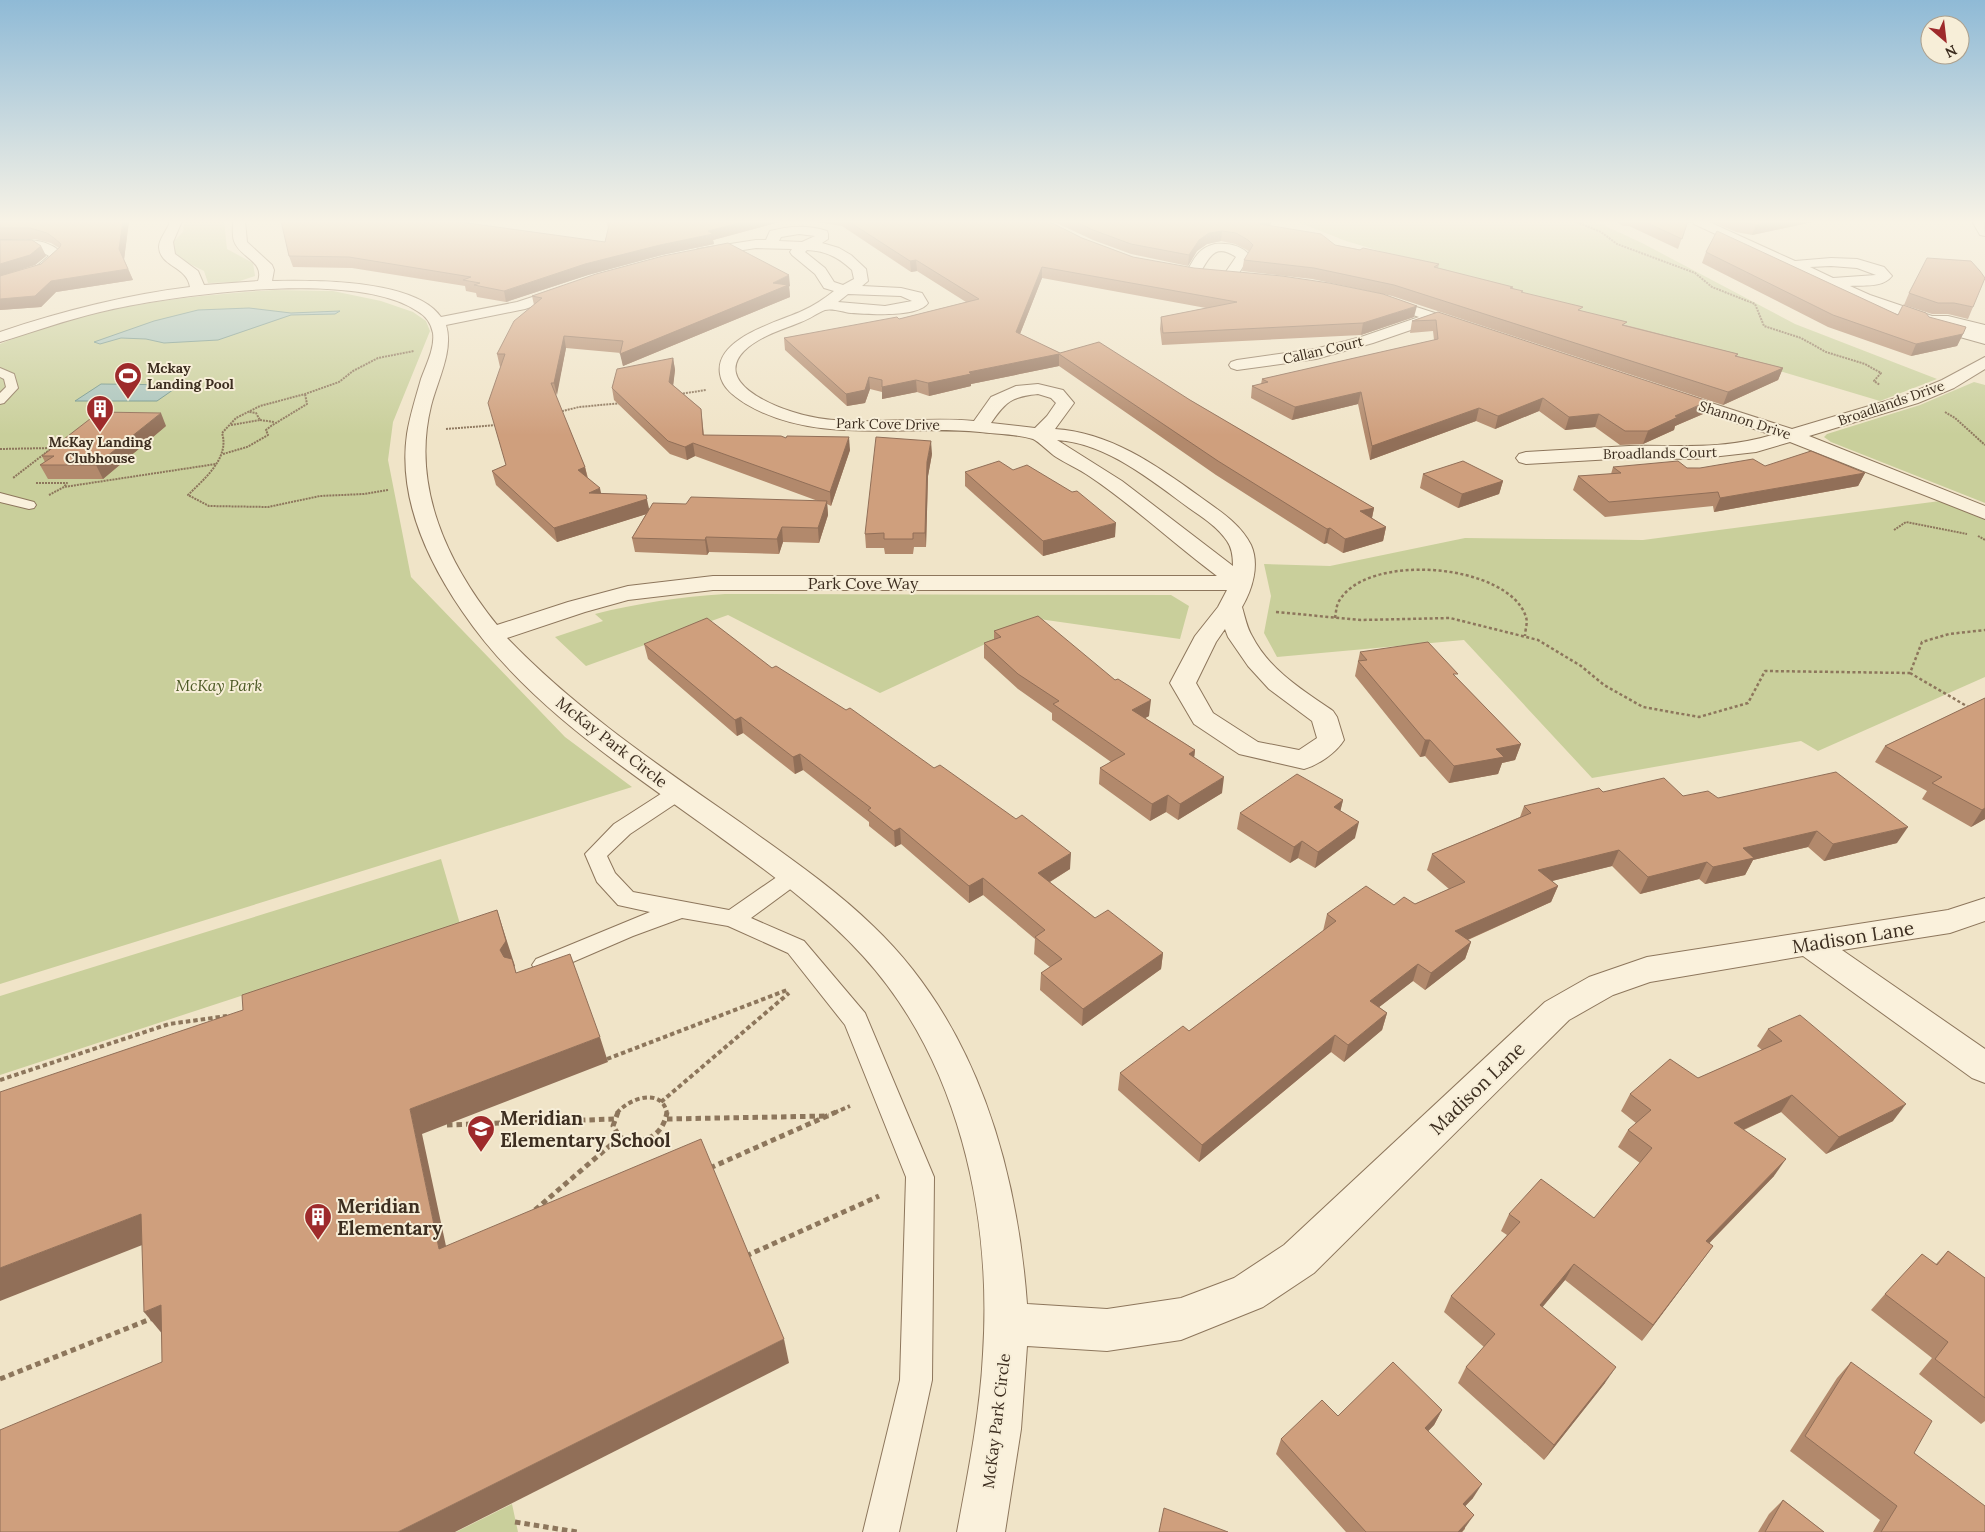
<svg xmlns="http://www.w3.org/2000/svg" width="1985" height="1532" viewBox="0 0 1985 1532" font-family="Lora,serif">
<rect width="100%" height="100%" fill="#f0e4c8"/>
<g fill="#c9cf9b">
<path d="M 184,221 L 224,221 L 227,249 L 253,263 L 255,276 L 237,282 L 208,283 L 204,271 L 176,257 L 171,244 L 183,232 Z"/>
<path d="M 1295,221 L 1595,221 L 1642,243 L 1795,324 L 1937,379 L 1880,401 L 1346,241 Z"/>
<path d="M 274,290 L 333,291 L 381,301 L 413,312 L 426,321 L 430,331 L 393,422 L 388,460 L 411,577 L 565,737 L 632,787 L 0,984 L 0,344 C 87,307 181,296 274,290 Z"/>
<path d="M 1974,382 L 1985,385 L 1985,503 L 1831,442 L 1824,437 L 1827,434 L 1920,405 Z"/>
<path d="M 1940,501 L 1985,520 L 1985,677 L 1818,751 L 1801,741 L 1592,778 L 1464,640 L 1277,657 L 1264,633 L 1271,596 L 1264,564 L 1330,566 L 1465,538 L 1643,540 Z"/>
<path d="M 725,594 L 1171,595 L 1189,606 L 1180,639 L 1039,619 L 880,693 L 728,615 L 586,666 L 555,637 L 603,621 L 595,614 C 638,603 680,597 725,594 Z"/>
<path d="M 441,859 L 460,924 L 0,1075 L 0,996 Z"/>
<path d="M 512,1504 L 518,1532 L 456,1532 Z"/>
</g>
<g fill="#a9c4bc" stroke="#6f938a">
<path d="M 249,308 L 291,313 L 340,311 L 335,314 L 291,315 L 218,340 L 164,343 L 146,339 L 121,338 L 100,344 L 94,342 L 154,321 L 198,310 Z"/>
<path d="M 101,384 L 180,385 L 157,401 L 75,401 Z"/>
</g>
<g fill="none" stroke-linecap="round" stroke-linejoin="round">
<defs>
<g id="service">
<path d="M 0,368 L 14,374 L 18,388 L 4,403 L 0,404 L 0,393 L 6,387 L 4,379 L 0,377 Z"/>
<path d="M 0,493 L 34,502 L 36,505 L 34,508 L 29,509 L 0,502 Z"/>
<path d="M 677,786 L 684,788 L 687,793 L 684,798 L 630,834 L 607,856 L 615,873 L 633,892 L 729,910 L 784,872 L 792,869 L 800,872 L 803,877 L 800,882 L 751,918 L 804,941 L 865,1013 L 934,1177 L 932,1380 L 899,1532 L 863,1532 L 900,1380 L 906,1177 L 845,1025 L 788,953 L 728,926 L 682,918 L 633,936 L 552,971 L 544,974 L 536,971 L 532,965 L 536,959 L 650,912 L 618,905 L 597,882 L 585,854 L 614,824 L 670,788 Z"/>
</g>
<g id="minor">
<path d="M 170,221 L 182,221 L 173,242 L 175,254 L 198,271 L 204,285 L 258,281 C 265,261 240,258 234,241 C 232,235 233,227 233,221 L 245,221 L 247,242 L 272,265 L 274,270 L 272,281 C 314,280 415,279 441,317 L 517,302 L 563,287 L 573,287 L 575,290 L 573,293 L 525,309 L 446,325 C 454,351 437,381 431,406 C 411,487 448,564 497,625 L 568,602 L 628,586 L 713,576 L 1217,576 C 1174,544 1134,506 1089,476 C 1079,469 1067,464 1056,457 C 1050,453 1038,441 1033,439 C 1016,434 997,434 980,432 C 903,424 817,446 746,404 C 735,397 722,388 720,374 C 714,338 778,322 802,311 C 813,306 824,299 834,291 L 824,288 L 815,274 L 792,255 L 790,252 L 792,249 L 756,248 L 698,257 L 691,253 L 698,249 L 756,240 L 766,240 L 770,231 C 790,226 807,225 827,231 L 828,234 L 828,239 L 822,243 L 839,248 L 851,255 L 866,269 L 868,281 L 862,286 L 901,288 L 922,293 L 928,303 C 918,318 868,314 851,313 C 844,312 832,308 825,310 C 817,313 810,319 801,322 C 782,330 759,336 744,351 C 714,382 771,405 793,412 C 846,430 918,415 974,421 L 991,397 L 1016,386 L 1038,384 L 1063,390 L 1074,403 L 1055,429 C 1109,432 1156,465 1199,496 C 1218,510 1240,523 1251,545 C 1260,565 1252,590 1242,607 C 1245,617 1247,628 1252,636 C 1269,670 1304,691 1333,711 L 1337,717 L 1344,740 C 1336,753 1318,765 1304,769 L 1239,754 L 1194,724 L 1170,683 L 1195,636 L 1218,607 L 1227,590 L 713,590 L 628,600 L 585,612 L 507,638 C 577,711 661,767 744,825 C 788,857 834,888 873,926 C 976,1024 1017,1167 1027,1304 L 1107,1309 L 1181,1298 L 1234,1278 L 1284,1245 L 1545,1002 L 1589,977 L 1647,957 L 1948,910 L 1985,898 L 1985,921 L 1950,933 L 1842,950 L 1985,1049 L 1985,1083 L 1972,1078 L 1803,956 L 1650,982 L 1613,995 L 1569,1020 L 1314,1273 L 1263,1307 L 1181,1340 L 1107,1351 L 1027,1346 L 1021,1429 L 1005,1532 L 957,1532 C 968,1473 980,1414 983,1354 C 992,1215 959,1061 863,956 C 817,905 757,864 702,824 C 616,762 522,700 462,611 C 427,560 398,497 407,434 C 410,415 416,397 421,379 C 426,365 435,348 433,333 C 431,323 426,316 417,311 C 355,269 171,295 100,312 C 66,320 33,332 0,342 L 0,332 C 62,311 125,295 190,287 C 187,266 160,267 159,247 C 159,238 168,230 170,221 ZM 799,234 L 815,236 L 802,242 L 779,241 L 781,237 ZM 807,250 C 826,251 838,257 852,270 L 854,279 L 843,285 L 834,282 L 825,268 L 805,252 ZM 848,294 L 901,296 L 912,301 L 885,306 L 838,302 ZM 1038,394 L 1051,398 L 1056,403 L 1047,416 L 1035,428 L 991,423 C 1006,401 1011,397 1038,394 ZM 1057,440 C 1106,443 1151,480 1189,508 C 1202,517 1218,527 1227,541 C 1232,548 1233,557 1233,566 L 1122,481 ZM 1225,629 L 1228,637 L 1248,666 L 1269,689 L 1312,721 L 1317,738 L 1299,750 L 1258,742 L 1213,713 L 1196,683 L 1216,642 Z"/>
<path d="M 1692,221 L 1707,221 L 1795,261 L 1831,258 L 1857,259 L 1884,267 L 1892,276 C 1883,288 1863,285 1850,286 L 1870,295 L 1932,316 L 1948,316 L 1985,325 L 1985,344 L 1924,327 L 1922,323 L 1860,301 L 1694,224 ZM 1831,266 L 1857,268 L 1876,275 L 1833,278 L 1810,267 Z"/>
<path d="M 1972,221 L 1984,221 L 1985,236 L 1980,235 Z"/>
<path d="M 0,240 C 22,240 49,236 64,256 L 46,273 L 0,287 L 0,278 L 36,267 L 49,256 L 37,249 L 0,248 Z"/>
<path d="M 1215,244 C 1228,243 1242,245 1250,256 L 1235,279 L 1230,280 L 1223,276 L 1236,257 C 1213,241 1208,261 1198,276 L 1188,276 L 1186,273 C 1194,259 1198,248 1215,244 Z"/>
<path d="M 1379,295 L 1469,324 L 1472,327 L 1469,330 L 1464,332 L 1434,322 L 1373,343 L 1316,359 L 1237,370 L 1231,368 L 1229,365 L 1231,362 L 1237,360 L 1315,349 L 1361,337 L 1419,317 L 1374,302 L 1372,299 L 1374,296 Z"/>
<path d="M 1985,357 L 1985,369 L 1954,388 L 1918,403 L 1809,436 L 1985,506 L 1985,519 L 1790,442 L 1756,452 L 1694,459 L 1630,458 L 1526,464 L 1519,462 L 1516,458 L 1519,454 L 1526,452 C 1560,450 1595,448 1629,446 C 1679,445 1723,450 1772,435 L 1665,399 L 1662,395 L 1665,391 L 1671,390 L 1792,429 L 1906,395 L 1942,380 Z"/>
</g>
</defs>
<use href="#service" stroke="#8d765c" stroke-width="2"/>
<use href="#minor" stroke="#8d765c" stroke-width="2"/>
<g stroke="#8d765c" stroke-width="2" stroke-dasharray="2 1" stroke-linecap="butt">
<path d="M 1574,221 L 1601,232 L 1617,244 L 1695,273 L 1712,287 L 1755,304 L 1764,326 L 1801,338 L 1826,352 L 1865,364 L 1881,373 L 1874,381 L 1880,385"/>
<path d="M 680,394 L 706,390"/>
<path d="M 559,412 L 579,407 L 622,403"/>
<path d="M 1945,412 L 1955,418 L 1985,445"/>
<path d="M 260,420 L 274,422"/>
<path d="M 231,425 L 260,420 L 256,413 L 249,412"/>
<path d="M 446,429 L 497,425"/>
<path d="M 0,449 L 52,448 L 13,478"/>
<path d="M 223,454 L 247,447 L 268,435 L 266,430 L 271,426 L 307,404 L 305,394"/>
<path d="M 36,483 L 67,483 L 64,487"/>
<path d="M 388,490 L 364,494 L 320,496 L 268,507 L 209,506 L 188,495 C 204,479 230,458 222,433 L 236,418 L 260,406 L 305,394 L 339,382 L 353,371 L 378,358 L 414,351"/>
<path d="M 49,495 L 64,487 L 216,464"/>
<path d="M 1894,530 L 1906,522 L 1967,534"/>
<path d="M 1978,536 L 1985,540"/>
</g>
<g stroke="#8d765c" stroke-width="2.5" stroke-dasharray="3 2.5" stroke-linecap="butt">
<path d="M 1276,612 L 1361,620 L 1450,618 L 1538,640 L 1581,666 L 1604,685 L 1643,707 L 1699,717 L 1748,703 L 1765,671 L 1910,673 L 1922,642 L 1949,634 L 1985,630"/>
<path d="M 1335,618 C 1336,613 1336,608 1338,603 C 1364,551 1509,563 1526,617 C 1528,623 1525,630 1525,636"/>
<path d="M 1910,673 L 1970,708"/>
</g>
<g stroke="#8d765c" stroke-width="4" stroke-dasharray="4.5 3" stroke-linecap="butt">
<path d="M 607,1059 L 787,990"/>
<path d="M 0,1080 L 169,1024 L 227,1016"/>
<path d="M 661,1102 L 789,993"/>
<path d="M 617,1113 C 629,1098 662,1087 667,1113"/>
<path d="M 834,1113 L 850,1106"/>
</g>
<g stroke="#8d765c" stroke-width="5" stroke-dasharray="5.5 4" stroke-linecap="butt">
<path d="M 618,1112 L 613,1126 L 620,1137 C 642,1146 663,1137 667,1112"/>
<path d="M 667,1119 L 829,1116"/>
<path d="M 447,1125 L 614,1119"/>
<path d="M 710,1168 L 836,1112"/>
<path d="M 535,1210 L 620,1137"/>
<path d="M 746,1256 L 879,1196"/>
<path d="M 0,1379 L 153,1318"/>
<path d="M 515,1522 L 577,1532"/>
</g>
<use href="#service" fill="#faf1dc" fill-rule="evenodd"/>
<use href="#minor" fill="#faf1dc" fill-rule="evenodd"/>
</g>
<g fill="#b2896c">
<path d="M 0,221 L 129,221 L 124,259 L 133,280 L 56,292 L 41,307 L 0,310 L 0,240 L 32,240 L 41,246 L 46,256 L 35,265 L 17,271 L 41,264 L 59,248 L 51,243 L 35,239 L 0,239 Z"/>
<path d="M 606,221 L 783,221 L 713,240 L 714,244 L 662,255 L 588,275 L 506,302 L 477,297 L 476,293 L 466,291 L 465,286 L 352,268 L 293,267 L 289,256 L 605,242 L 608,228 Z"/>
<path d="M 809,221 L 1048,221 L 1082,238 L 1133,257 L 1414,317 L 1361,335 L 1162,345 L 1160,329 L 1161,317 L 1206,308 L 1042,278 L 1020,334 L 1060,353 L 1190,400 L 1374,508 L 1372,518 L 1386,527 L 1383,541 L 1343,553 L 1327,543 L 1324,544 L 1216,475 L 1059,366 L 971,384 L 971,386 L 929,396 L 917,392 L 882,399 L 882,392 L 870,389 L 865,403 L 847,406 L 785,350 L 784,338 L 899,319 L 966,302 L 917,271 L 911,272 L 842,226 Z"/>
<path d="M 1052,221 L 1271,221 L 1270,226 L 1335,245 L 1439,264 L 1438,268 L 1512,288 L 1523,293 L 1626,325 L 1738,354 L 1737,356 L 1783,368 L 1778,380 L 1723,405 L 1392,296 L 1312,279 L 1242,271 L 1244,260 L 1249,252 L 1247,250 L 1235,244 L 1221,241 L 1207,244 L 1197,251 L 1188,266 L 1131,254 L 1093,240 Z"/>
<path d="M 1616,221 L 1692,221 L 1691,223 L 1687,223 L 1678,249 L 1629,226 L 1623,226 Z"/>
<path d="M 1710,221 L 1817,221 L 1752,235 L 1736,232 Z"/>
<path d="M 1706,252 L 1898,315 L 1929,317 L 1963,334 L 1957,346 L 1911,356 L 1828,327 L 1702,263 Z"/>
<path d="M 789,286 L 790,297 L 623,366 L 621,353 L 566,348 L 556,396 L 585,467 L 588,478 L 601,494 L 649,510 L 686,504 L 818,501 L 695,456 L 687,460 L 670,454 L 614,400 L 612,388 L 673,358 L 675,370 L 673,385 L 701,409 L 704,435 L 786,438 L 850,450 L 831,506 L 827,504 L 828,515 L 819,543 L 783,542 L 779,554 L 709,552 L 707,555 L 635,552 L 632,538 L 646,514 L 557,542 L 496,485 L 492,471 L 506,465 L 501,366 L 500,367 L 497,354 L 534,305 L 532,296 L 790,286 Z"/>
<path d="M 1909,293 L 1973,307 L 1968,319 L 1948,314 L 1932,314 L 1904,305 Z"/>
<path d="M 1438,312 L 1703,414 L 1675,426 L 1674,430 L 1643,444 L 1620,445 L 1595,427 L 1565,430 L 1539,411 L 1495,429 L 1476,421 L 1370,460 L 1358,404 L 1292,420 L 1251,398 L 1252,386 L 1261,384 L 1262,379 L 1434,340 L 1433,331 L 1410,333 L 1412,321 Z"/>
<path d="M 166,426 L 103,479 L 48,479 L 40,465 L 45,462 L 42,456 Z"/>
<path d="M 932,454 L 928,476 L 926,547 L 914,547 L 913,554 L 885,554 L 884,548 L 866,548 L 865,534 Z"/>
<path d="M 1765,466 L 1865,473 L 1858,486 L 1714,512 L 1713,506 L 1605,517 L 1573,490 L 1578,476 L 1611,474 L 1613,467 L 1700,468 Z"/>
<path d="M 965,472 L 1115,537 L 1043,556 L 965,486 Z"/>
<path d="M 1423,474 L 1503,481 L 1499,494 L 1458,508 L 1420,488 Z"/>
<path d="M 994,631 L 1149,716 L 1145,718 L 1195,750 L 1194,758 L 1222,793 L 1178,820 L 1166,812 L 1150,821 L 1099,784 L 1100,768 L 1111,762 L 1052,720 L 1052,713 L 1018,689 L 984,658 L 984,643 L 994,639 Z"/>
<path d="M 644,644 L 772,668 L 1070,869 L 1050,882 L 1095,918 L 1163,953 L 1161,969 L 1082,1026 L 1040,990 L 1041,973 L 1050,967 L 1034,954 L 1035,939 L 983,895 L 969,903 L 901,844 L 895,847 L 869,826 L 869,822 L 803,770 L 795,774 L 743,733 L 737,736 L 648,659 Z"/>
<path d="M 1360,652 L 1457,678 L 1521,744 L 1515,760 L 1502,763 L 1498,774 L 1449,783 L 1425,756 L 1420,757 L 1355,676 Z"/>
<path d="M 1985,698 L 1985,819 L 1971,827 L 1922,799 L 1927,791 L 1875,762 L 1885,746 Z"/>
<path d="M 1603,792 L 1718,798 L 1897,843 L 1824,861 L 1808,847 L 1753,860 L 1745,875 L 1705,884 L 1699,879 L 1640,894 L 1612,866 L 1552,881 L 1558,886 L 1551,902 L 1468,940 L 1471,942 L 1465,959 L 1425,990 L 1413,981 L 1379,1007 L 1387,1013 L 1382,1030 L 1344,1062 L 1331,1052 L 1199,1162 L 1118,1090 L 1120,1073 L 1189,1031 L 1323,931 L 1327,914 L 1394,905 L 1415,904 L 1449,889 L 1427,870 L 1432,854 L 1520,817 L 1524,806 Z"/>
<path d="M 1343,800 L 1340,811 L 1355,838 L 1315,868 L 1298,858 L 1290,863 L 1237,829 L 1240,813 Z"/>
<path d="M 1768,1029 L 1893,1121 L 1826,1154 L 1781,1112 L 1744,1130 L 1774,1176 L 1709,1243 L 1713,1246 L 1701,1262 L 1642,1341 L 1565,1280 L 1542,1307 L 1605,1383 L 1544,1460 L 1458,1383 L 1466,1367 L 1484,1347 L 1444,1312 L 1451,1296 L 1507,1235 L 1501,1231 L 1509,1214 L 1594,1218 L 1640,1163 L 1618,1147 L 1628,1130 L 1636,1123 L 1621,1111 L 1630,1094 L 1698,1078 L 1762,1050 L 1757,1046 Z"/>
<path d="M 1948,1251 L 1985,1278 L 1985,1421 L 1981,1424 L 1919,1374 L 1932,1358 L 1871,1310 L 1885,1294 L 1936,1264 Z"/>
<path d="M 1851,1362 L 1914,1453 L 1985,1532 L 1873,1532 L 1880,1520 L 1790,1451 L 1837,1378 Z"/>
<path d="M 1442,1410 L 1434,1425 L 1428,1431 L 1473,1498 L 1465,1506 L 1465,1529 L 1462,1532 L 1346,1532 L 1276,1454 L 1281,1439 L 1338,1416 Z"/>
<path d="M 1783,1500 L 1824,1532 L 1758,1532 L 1769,1514 Z"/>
</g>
<g fill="#916f58">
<path d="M 123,221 L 129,221 L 124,260 L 119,249 Z"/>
<path d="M 746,221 L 783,221 L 713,240 L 714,244 L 662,255 L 588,275 L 506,302 L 504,291 L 585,264 Z"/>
<path d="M 1266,221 L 1271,221 L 1270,228 L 1260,224 Z"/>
<path d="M 1776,221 L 1817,221 L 1752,235 L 1756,225 Z"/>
<path d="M 1222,231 L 1221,241 L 1207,244 L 1197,251 L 1188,266 L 1189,255 L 1199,240 L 1209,233 Z"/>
<path d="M 41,246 L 46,256 L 35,265 L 0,276 L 0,264 Z"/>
<path d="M 916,260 L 917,271 L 911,272 L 910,261 Z"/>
<path d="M 1042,267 L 1042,278 L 1016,344 L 1016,332 Z"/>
<path d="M 128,269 L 133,280 L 56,292 L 41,307 L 0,310 L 0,299 L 51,281 Z"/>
<path d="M 789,275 L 790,286 L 789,286 L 790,297 L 623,366 L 620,354 L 773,283 Z"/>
<path d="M 1417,306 L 1414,317 L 1361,335 L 1363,323 Z"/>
<path d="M 1963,334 L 1957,346 L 1911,356 L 1916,344 Z"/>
<path d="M 564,336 L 566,348 L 557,395 L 554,383 Z"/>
<path d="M 1059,354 L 1059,366 L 971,384 L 971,386 L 929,396 L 928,383 L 969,372 Z"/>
<path d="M 673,358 L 675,370 L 672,395 L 669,382 Z"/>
<path d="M 1783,368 L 1778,380 L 1723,405 L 1728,392 Z"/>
<path d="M 869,377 L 870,389 L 865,403 L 847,406 L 846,394 Z"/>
<path d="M 916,380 L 917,392 L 882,399 L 882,387 Z"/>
<path d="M 1361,392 L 1358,404 L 1292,420 L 1295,407 Z"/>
<path d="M 1543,398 L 1539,411 L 1495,429 L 1498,416 Z"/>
<path d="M 1708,401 L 1703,414 L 1675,426 L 1674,430 L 1643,444 L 1648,431 L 1675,416 Z"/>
<path d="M 1479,408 L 1476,421 L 1370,460 L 1372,446 Z"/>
<path d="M 161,413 L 166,426 L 103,479 L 96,465 Z"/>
<path d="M 1599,414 L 1595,427 L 1565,430 L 1569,417 Z"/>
<path d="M 849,437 L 850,450 L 831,506 L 830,492 Z"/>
<path d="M 931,441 L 932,454 L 928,476 L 926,547 L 925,533 L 927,462 Z"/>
<path d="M 693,443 L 695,456 L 687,460 L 685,447 Z"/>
<path d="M 585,467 L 588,481 L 578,470 Z"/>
<path d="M 1865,473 L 1858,486 L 1714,512 L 1720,498 Z"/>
<path d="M 1503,481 L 1499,494 L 1458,508 L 1462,494 Z"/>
<path d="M 600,488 L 603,502 L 589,493 Z"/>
<path d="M 646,495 L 650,513 L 557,542 L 554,528 Z"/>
<path d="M 827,501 L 828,515 L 819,543 L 818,528 Z"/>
<path d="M 1374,508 L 1371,522 L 1360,511 Z"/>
<path d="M 1116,523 L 1115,537 L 1043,556 L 1043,541 Z"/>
<path d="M 782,527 L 783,542 L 779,554 L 777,539 Z"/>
<path d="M 1386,527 L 1383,541 L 1343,553 L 1345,539 Z"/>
<path d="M 1330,528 L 1327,543 L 1324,544 L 1327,529 Z"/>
<path d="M 706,537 L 709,552 L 707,555 L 705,540 Z"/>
<path d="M 1151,700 L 1149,716 L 1131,726 L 1132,710 Z"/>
<path d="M 741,717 L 743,733 L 737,736 L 735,720 Z"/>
<path d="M 1425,740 L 1430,740 L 1425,756 L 1420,757 Z"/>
<path d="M 1521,744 L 1515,760 L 1502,763 L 1498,774 L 1449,783 L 1454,766 L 1496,749 Z"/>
<path d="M 1195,750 L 1193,766 L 1189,754 Z"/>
<path d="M 800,754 L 803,770 L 795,774 L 793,757 Z"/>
<path d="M 1224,777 L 1222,793 L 1178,820 L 1180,804 Z"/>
<path d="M 1168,795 L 1166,812 L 1150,821 L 1152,804 Z"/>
<path d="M 1343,800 L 1339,817 L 1334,807 Z"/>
<path d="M 1985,808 L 1985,819 L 1971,827 L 1982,810 Z"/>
<path d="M 1359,822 L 1355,838 L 1315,868 L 1318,852 Z"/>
<path d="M 1908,827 L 1897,843 L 1824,861 L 1833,844 Z"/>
<path d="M 900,828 L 901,844 L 895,847 L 894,831 Z"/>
<path d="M 1817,831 L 1808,847 L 1753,860 L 1745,875 L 1705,884 L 1713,867 L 1743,848 Z"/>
<path d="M 1302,841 L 1298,858 L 1290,863 L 1294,847 Z"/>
<path d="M 1619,850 L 1612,866 L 1532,886 L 1538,870 Z"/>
<path d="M 1071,853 L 1070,869 L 1038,889 L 1038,873 Z"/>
<path d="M 1707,862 L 1699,879 L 1640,894 L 1648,877 Z"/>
<path d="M 983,878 L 983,895 L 969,903 L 969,886 Z"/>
<path d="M 1558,886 L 1551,902 L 1449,948 L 1455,931 Z"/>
<path d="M 497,910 L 505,935 L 515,966 L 514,967 L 525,998 L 509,975 L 500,950 Z"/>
<path d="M 1471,942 L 1465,959 L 1425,990 L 1431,973 Z"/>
<path d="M 1163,953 L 1161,969 L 1082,1026 L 1083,1009 Z"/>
<path d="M 1418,964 L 1413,981 L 1365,1018 L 1370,1001 Z"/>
<path d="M 1387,1013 L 1382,1030 L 1344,1062 L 1348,1045 Z"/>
<path d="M 1335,1035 L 1331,1052 L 1199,1162 L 1202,1145 Z"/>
<path d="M 600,1037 L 608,1062 L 422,1134 L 452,1274 L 439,1249 L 410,1109 Z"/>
<path d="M 1792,1095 L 1781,1112 L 1723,1139 L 1734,1123 Z"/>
<path d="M 1906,1104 L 1893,1121 L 1826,1154 L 1839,1137 Z"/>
<path d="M 1786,1159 L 1774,1176 L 1695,1258 L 1706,1241 Z"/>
<path d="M 141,1214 L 160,1238 L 0,1301 L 0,1268 Z"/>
<path d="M 1713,1246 L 1701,1262 L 1642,1341 L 1653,1325 Z"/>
<path d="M 1574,1264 L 1565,1280 L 1531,1321 L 1540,1305 Z"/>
<path d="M 161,1305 L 164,1336 L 144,1312 Z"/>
<path d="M 784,1339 L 789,1363 L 455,1532 L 398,1532 Z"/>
<path d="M 1616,1367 L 1605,1383 L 1544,1460 L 1554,1445 Z"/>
<path d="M 1442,1410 L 1434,1425 L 1417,1443 L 1425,1428 Z"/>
<path d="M 1482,1484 L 1473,1498 L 1454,1518 L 1463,1504 Z"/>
<path d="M 1474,1515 L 1462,1532 L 1458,1532 Z"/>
</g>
<g fill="#cf9f7d" stroke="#916f58">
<path d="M 0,221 L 123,221 L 119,249 L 128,269 L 51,281 L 35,296 L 0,299 L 0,276 L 41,264 L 60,247 L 61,244 L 54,238 L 47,233 L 30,228 L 0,228 Z"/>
<path d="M 281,221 L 453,221 L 605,242 L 610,221 L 746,221 L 708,231 L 713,234 L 660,245 L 585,264 L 504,291 L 474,285 L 480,283 L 463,280 L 471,277 L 349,257 L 289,256 Z"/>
<path d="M 848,221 L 1048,221 L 1082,238 L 1133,257 L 1194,268 L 1282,276 L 1329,283 L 1383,294 L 1417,306 L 1363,323 L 1163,333 L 1161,317 L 1237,302 L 1042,267 L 1016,332 L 1060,353 L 1099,342 L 1190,400 L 1374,508 L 1360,511 L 1386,527 L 1345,539 L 1330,528 L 1327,529 L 1218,461 L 1059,354 L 969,372 L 971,374 L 928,383 L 916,380 L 882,387 L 882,380 L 869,377 L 865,390 L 846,394 L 784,338 L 897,317 L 899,319 L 979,299 L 916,260 L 910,261 Z"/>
<path d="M 1074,221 L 1266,221 L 1260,224 L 1321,234 L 1335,245 L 1360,250 L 1363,248 L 1439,264 L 1434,267 L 1513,287 L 1510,288 L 1523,291 L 1521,292 L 1583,307 L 1578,310 L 1627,322 L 1622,325 L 1738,354 L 1735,356 L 1783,368 L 1728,392 L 1394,285 L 1314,268 L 1244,260 L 1253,245 L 1248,240 L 1236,233 L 1222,231 L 1209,233 L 1199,240 L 1189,255 L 1131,244 L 1093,230 Z"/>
<path d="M 1643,221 L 1688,221 L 1682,239 Z"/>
<path d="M 1736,221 L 1776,221 L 1756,225 Z"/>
<path d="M 1717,231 L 1898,315 L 1903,305 L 1926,313 L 1929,317 L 1966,327 L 1963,334 L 1916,344 L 1833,315 L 1706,252 Z"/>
<path d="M 0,240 L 32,240 L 41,246 L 30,255 L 0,264 Z"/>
<path d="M 728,243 L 789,275 L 773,283 L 788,285 L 620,354 L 623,341 L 564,336 L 554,383 L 551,383 L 585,467 L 578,470 L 600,488 L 589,493 L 646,495 L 647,499 L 554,528 L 492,471 L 506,465 L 488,403 L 505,354 L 497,354 L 514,321 L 542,298 L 532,296 L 596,274 L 663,256 Z"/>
<path d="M 1927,258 L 1971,261 L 1980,271 L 1985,278 L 1973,307 L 1954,303 L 1938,303 L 1909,293 Z"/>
<path d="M 1438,312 L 1708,401 L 1675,416 L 1678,417 L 1648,431 L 1625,431 L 1599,414 L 1569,417 L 1543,398 L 1498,416 L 1479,408 L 1372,446 L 1361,392 L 1295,407 L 1252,386 L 1268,382 L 1262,379 L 1438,339 L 1436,320 L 1412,321 Z"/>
<path d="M 673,358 L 669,382 L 701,409 L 703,435 L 781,436 L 786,438 L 787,436 L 849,437 L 830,492 L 693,443 L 685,447 L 668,441 L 612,388 L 617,369 Z"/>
<path d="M 99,412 L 161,413 L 96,465 L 40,465 L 54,456 L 42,456 Z"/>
<path d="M 876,437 L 931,441 L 927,462 L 925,533 L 913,533 L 913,539 L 884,539 L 884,533 L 865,534 Z"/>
<path d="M 1811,451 L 1865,473 L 1720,498 L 1718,492 L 1609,502 L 1578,476 L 1621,473 L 1613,467 L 1678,461 L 1687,468 L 1700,468 L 1753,459 L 1765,466 Z"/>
<path d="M 999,461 L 1013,470 L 1027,465 L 1072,492 L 1077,491 L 1116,523 L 1043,541 L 965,472 Z"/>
<path d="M 1463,461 L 1503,481 L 1462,494 L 1423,474 Z"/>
<path d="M 691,497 L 827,501 L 818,528 L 782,527 L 777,539 L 706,537 L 705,540 L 632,538 L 653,503 L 686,504 Z"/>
<path d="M 1038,616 L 1115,680 L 1118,679 L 1151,700 L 1132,710 L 1195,750 L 1189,754 L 1224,777 L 1180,804 L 1168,795 L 1152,804 L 1100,768 L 1125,754 L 1053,704 L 1059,701 L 1018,674 L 984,643 L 1001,637 L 994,631 Z"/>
<path d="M 707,618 L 772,668 L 776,666 L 846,710 L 850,708 L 934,768 L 940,765 L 1016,819 L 1022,815 L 1071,853 L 1038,873 L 1095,918 L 1108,910 L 1163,953 L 1083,1009 L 1041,973 L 1062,959 L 1035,937 L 1045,930 L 983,878 L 969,886 L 900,828 L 894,831 L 868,810 L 871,808 L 800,754 L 793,757 L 741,717 L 735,720 L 644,644 Z"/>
<path d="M 1428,642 L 1458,674 L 1453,674 L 1521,744 L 1496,749 L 1504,757 L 1454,766 L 1430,740 L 1425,740 L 1358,661 L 1367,660 L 1360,652 Z"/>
<path d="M 1985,698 L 1985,808 L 1982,810 L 1932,783 L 1942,777 L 1885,746 Z"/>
<path d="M 1836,772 L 1908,827 L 1833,844 L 1817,831 L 1743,848 L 1754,858 L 1713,867 L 1707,862 L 1648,877 L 1619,850 L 1538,870 L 1558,886 L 1455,931 L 1471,942 L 1431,973 L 1418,964 L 1370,1001 L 1387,1013 L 1348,1045 L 1335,1035 L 1202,1145 L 1120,1073 L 1183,1026 L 1189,1031 L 1336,921 L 1327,914 L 1366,886 L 1394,905 L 1404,897 L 1415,904 L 1465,882 L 1432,854 L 1531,813 L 1524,806 L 1599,788 L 1603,792 L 1664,778 L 1683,796 L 1708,791 L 1718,798 Z"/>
<path d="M 1297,774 L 1343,800 L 1334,807 L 1359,822 L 1318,852 L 1302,841 L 1294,847 L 1240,813 Z"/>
<path d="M 497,910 L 506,941 L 500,950 L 504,957 L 512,959 L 516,973 L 570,954 L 600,1037 L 410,1109 L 439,1249 L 701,1139 L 784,1339 L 398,1532 L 0,1532 L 0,1430 L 162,1362 L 161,1305 L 144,1312 L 141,1214 L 0,1268 L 0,1092 L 243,1010 L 242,995 Z"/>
<path d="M 1800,1015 L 1906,1104 L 1839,1137 L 1792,1095 L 1734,1123 L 1786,1159 L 1706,1241 L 1713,1246 L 1653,1325 L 1574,1264 L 1540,1305 L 1616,1367 L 1554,1445 L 1466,1367 L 1495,1334 L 1451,1296 L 1520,1222 L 1509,1214 L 1541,1179 L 1594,1218 L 1652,1148 L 1628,1130 L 1651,1110 L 1630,1094 L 1670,1059 L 1698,1078 L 1782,1041 L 1768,1029 Z"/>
<path d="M 1948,1251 L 1985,1278 L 1985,1398 L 1935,1359 L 1948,1342 L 1885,1294 L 1922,1254 L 1937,1265 Z"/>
<path d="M 1393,1362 L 1442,1410 L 1425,1428 L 1482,1484 L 1463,1504 L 1474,1515 L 1458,1532 L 1366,1532 L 1281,1439 L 1322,1400 L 1338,1416 Z"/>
<path d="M 1851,1362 L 1932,1421 L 1914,1453 L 1985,1506 L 1985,1532 L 1881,1532 L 1897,1506 L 1805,1436 Z"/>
<path d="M 1783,1500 L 1824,1532 L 1765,1532 Z"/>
<path d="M 1164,1508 L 1228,1532 L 1159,1532 Z"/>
</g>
<linearGradient id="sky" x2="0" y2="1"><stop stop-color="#8fbad6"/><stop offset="0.51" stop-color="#f8f3e6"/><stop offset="1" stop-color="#f8f3e6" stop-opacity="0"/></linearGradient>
<rect width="1985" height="435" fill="url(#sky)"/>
<defs>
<symbol id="stadium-pin" viewBox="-11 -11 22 30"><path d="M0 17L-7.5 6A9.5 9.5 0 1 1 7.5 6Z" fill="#9e2a2b" stroke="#f7eed8"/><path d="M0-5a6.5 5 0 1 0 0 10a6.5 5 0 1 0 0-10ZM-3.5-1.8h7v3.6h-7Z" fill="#fff"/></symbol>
<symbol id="building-pin" viewBox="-11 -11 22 30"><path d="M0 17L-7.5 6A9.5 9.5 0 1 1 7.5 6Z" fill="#9e2a2b" stroke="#f7eed8"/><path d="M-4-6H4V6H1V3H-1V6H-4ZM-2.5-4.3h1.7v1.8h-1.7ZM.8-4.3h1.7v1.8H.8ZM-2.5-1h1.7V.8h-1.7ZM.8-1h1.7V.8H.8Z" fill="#fff"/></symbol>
<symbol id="school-pin" viewBox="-11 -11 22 30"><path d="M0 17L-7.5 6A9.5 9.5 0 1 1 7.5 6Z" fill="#9e2a2b" stroke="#f7eed8"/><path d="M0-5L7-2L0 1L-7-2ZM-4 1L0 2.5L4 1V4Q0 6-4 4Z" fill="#fff"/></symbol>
</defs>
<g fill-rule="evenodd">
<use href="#stadium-pin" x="112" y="360" width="32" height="43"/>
<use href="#building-pin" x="84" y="393" width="32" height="43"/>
<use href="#school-pin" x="465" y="1113" width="32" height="43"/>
<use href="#building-pin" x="302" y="1201" width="32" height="43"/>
</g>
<g text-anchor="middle" stroke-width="4" stroke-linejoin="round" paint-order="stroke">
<g font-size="14" fill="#3d2e20" stroke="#f7eed8">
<text transform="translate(1323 350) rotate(-13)" y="5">Callan Court</text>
<text transform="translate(1891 403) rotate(-19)" y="5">Broadlands Drive</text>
<text transform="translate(1745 420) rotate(18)" y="5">Shannon Drive</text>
<text transform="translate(888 424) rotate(1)" y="5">Park Cove Drive</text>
<text transform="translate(1660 453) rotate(-1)" y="5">Broadlands Court</text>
</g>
<g font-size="14" font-weight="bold" fill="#3d2e20" stroke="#f7eed8" text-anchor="start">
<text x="147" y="373">Mckay<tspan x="147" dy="16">Landing Pool</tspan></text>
<text x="100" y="447" text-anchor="middle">McKay Landing<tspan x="100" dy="16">Clubhouse</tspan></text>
</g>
<g font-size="16" fill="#3d2e20" stroke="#f7eed8">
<text x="863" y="589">Park Cove Way</text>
<text transform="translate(612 742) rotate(38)" y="6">McKay Park Circle</text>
<text transform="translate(996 1421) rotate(-83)" y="6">McKay Park Circle</text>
</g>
<g font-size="16" font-style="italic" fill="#4d5a26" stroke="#f7eed8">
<text x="219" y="691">McKay Park</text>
</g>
<g font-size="19" fill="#3d2e20" stroke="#f7eed8">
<text transform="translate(1853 937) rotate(-9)" y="7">Madison Lane</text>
<text transform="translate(1477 1088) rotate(-44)" y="7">Madison Lane</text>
</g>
<g font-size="19" font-weight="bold" fill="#3d2e20" stroke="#f7eed8" text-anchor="start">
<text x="500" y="1125">Meridian<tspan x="500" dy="22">Elementary School</tspan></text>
<text x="337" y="1213">Meridian<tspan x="337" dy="22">Elementary</tspan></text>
</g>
</g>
<g transform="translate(1945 40) rotate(152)"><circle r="24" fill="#f7eed8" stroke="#ada18e"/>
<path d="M0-4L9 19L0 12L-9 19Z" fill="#9e2a2b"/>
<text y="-8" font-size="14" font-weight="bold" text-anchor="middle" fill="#3d2e20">N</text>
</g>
</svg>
